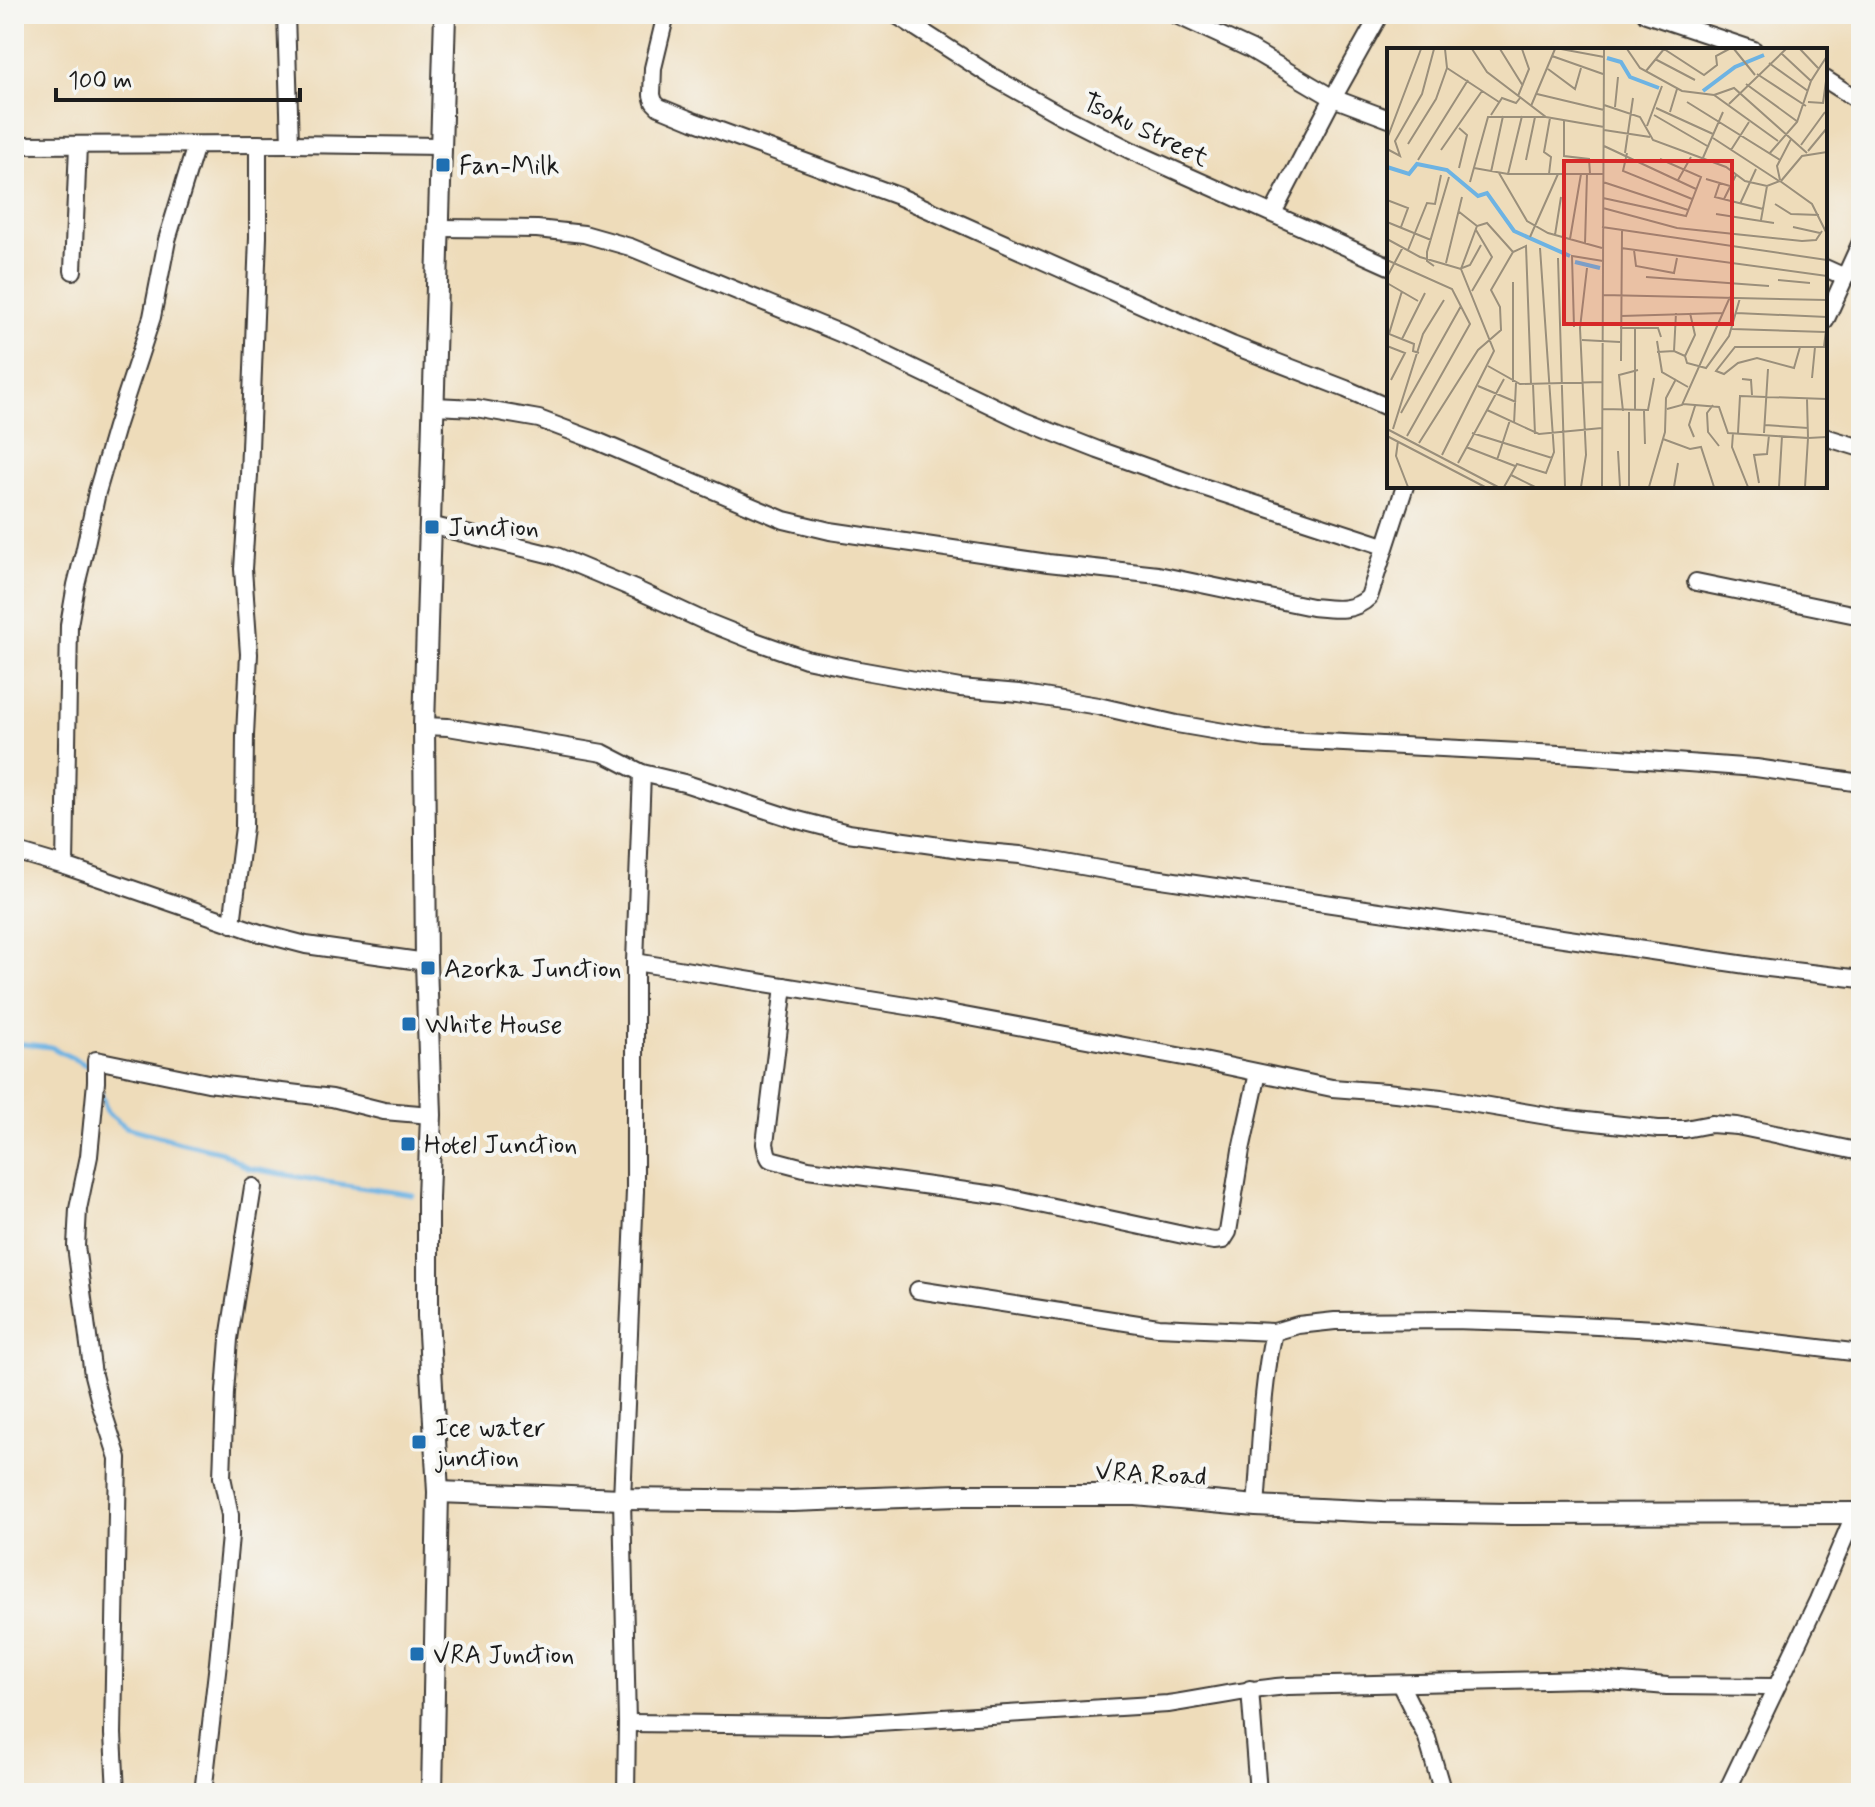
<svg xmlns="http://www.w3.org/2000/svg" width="1875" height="1807" viewBox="0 0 1875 1807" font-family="Mynerve,sans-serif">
<rect width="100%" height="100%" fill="#f6f6f2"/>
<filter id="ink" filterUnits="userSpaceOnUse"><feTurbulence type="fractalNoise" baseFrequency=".0125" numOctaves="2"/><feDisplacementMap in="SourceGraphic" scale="16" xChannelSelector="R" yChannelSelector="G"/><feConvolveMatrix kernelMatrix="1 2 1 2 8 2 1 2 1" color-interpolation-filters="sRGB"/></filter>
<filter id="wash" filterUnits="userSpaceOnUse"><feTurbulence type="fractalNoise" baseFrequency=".006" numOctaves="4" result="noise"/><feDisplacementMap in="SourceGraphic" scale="32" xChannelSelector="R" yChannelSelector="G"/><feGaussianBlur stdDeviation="1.8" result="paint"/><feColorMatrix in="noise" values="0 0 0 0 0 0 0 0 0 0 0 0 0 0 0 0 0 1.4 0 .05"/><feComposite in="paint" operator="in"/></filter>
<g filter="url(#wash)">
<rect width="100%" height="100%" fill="#eedcba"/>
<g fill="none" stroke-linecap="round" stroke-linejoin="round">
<g stroke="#6db3e3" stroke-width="5">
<path d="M 14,1043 L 51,1047 L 88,1066"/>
<path d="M 101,1093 L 107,1112 L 126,1127 L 180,1142 L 222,1152 L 248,1168 L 326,1182 L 413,1195"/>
</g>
</g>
</g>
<g filter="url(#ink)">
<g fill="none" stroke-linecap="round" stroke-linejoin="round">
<defs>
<g id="minor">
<path d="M 286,14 L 290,144"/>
<path d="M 666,14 L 653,68 L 652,95 L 654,102 L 659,107 L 693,121 L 898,196 L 1232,345 L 1346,389 L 1389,408"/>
<path d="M 895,14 L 993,77 L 1059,114 L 1132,151 L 1389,266"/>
<path d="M 1174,14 L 1250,49 L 1333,98 L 1389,119"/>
<path d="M 1646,14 L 1754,50"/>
<path d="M 1825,79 L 1861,102"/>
<path d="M 14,145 L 290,144 L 441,146"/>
<path d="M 1273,213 L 1333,98 L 1380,14"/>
<path d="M 439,228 L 537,229 L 584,234 L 630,247 L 842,334 L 1024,421 L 1098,450 L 1194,484 L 1384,546"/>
<path d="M 1825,268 L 1845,277"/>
<path d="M 73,271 L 78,145"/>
<path d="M 1825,321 L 1861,242"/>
<path d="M 434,406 L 476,408 L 539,419 L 597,441 L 784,520 L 830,531 L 1048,563 L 1158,575 L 1312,607 C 1332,609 1353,613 1369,597 L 1405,486"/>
<path d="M 1825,437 L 1861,448"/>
<path d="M 430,525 L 556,556 L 637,590 L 702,620 L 752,640 L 806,659 L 859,670 L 960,688 L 1019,693 L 1098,706 L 1177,724 L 1265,739 L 1579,755 L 1756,768 L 1861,783"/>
<path d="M 1696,582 L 1861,616"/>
<path d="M 424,726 L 448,727 L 603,753 L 642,773 L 684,783 L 794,819 L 848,833 L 975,851 L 1020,855 L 1127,874 L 1760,967 L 1861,979"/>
<path d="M 14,851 L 65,866 L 260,933 L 306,945 L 426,962"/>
<path d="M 65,866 L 69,625 L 76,585 L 84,553 L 97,492 L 116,427 L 152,317 L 167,240 L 196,145"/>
<path d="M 232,924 L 244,827 L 245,735 L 249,654 L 243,569 L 249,475 L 258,237 L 258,144"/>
<path d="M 635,962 L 932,1010 L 1194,1059 L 1332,1088 L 1386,1092 L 1441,1098 L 1559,1118 L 1658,1129 L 1685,1129 L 1711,1124 L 1737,1126 L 1861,1152"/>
<path d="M 784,986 L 765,1144 L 767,1153 L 770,1159 L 808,1169 L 1002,1196 L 1197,1238 L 1214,1241 L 1223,1240 L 1228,1232 L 1241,1150 L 1258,1073"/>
<path d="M 918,1290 L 1158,1327 L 1274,1332 L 1298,1325 L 1335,1321 L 1453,1320 L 1517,1322 L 1657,1329 L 1861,1353"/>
<path d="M 1256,1506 C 1261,1448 1261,1389 1274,1332"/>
<path d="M 1400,1684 L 1427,1738 L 1443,1793"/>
<path d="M 1250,1689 L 1258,1793"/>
<path d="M 627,1723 L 830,1725 L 1168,1704 C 1208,1698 1247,1689 1288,1686 L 1586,1679 L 1667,1686 L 1776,1687"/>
<path d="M 116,1793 L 113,1734 L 118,1458 L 101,1406 L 93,1375 L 76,1246 L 78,1209 L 89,1156 L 96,1082 L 96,1060 L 208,1083 L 332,1098 L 384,1111 L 431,1115"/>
<path d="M 203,1793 L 218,1663 L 230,1536 L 230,1515 L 222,1477 L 225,1392 L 229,1339 L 253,1187"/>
<path d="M 626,1793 L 627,1723 L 622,1499 L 635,1191 L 635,962 L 642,773"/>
<path d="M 1726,1793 L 1818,1600 L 1855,1513"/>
</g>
<g id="tertiary">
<path d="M 438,1492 L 622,1499 L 792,1501 L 957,1495 L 1136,1495 L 1256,1506 L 1383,1512 L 1511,1514 L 1861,1513"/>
<path d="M 432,1793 L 438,1492 L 428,1316 L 428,1198 L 431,1115 L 426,962 L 424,726 L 445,14"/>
</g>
</defs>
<use href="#minor" stroke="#3c3934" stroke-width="20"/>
<use href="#tertiary" stroke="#3c3934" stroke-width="24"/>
<use href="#minor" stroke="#fff" stroke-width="16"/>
<use href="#tertiary" stroke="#fff" stroke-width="20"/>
</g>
</g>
<g fill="#1f6fb2" stroke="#f6f6f2" stroke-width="3">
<rect x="435" y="157" width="16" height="16" rx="4"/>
<rect x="424" y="519" width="16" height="16" rx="4"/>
<rect x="420" y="960" width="16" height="16" rx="4"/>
<rect x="401" y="1016" width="16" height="16" rx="4"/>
<rect x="400" y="1136" width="16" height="16" rx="4"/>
<rect x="411" y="1434" width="16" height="16" rx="4"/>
<rect x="409" y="1646" width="16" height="16" rx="4"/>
</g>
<g text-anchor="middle" stroke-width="8" stroke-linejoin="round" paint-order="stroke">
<g font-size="26" fill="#1c1c1c" stroke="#f6f6f2">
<text transform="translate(1146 129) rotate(26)" y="9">Tsoku Street</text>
<text transform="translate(1151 1473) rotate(3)" y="9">VRA Road</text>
</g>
<g font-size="26" fill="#1c1c1c" stroke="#f6f6f2" text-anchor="start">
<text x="459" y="174">Fan-Milk</text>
<text x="448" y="536">Junction</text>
<text x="444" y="977">Azorka Junction</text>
<text x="425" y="1033">White House</text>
<text x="424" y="1153">Hotel Junction</text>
<text x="435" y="1436">Ice water<tspan x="435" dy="30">junction</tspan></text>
<text x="433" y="1663">VRA Junction</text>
</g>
</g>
<g transform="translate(1387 48)">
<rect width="440" height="440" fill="#eedcba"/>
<path fill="none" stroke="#6db3e3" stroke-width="4" d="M 220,10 L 234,14 L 243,29 L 272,40M 316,43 L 348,19 L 377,7M 0,119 L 22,126 L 30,116 L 60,122 L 91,148 L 100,145 L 127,183 L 183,208M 188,214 L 213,220"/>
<path fill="none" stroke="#9a8f7b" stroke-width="2" d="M 85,1 L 100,24 L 159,69 L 217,79M 113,1 L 136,38M 174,1 L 217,9M 240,1 L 253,20 L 295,43 L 327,47 L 391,93M 277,1 L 317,27 L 330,17 L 329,8 L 342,1M 347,1 L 368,27M 413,1 L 431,20M 394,5 L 424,33M 165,8 L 216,26M 268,11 L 308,32M 382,15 L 421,43M 60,20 L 112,54M 161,21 L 188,41 L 194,20M 259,23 L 277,1M 370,26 L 419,58M 359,36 L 411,74M 150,46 L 217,62M 327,47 L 347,40 L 420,105M 131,48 L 142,21 L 135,1M 300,54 L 393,112M 421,54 L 436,55 L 440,26M 342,56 L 399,1M 217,57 L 253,69 L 266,92 L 339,119 L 358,133 L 380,138 L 393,133M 144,58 L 168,1M 228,59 L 231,29M 269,60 L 326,86M 283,64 L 290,41M 104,67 L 115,50 L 129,55 L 133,50M 267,67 L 322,99M 177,73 L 177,108 L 202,111 L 203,126M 260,78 L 275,38M 217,82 L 263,89M 326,90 L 392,133M 0,91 L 34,1M 21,96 L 49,51 L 60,20 L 58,1M 414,97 L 438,64M 217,98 L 309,141M 0,101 L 13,108 L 8,93 L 35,46 L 47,1M 54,102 L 95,43M 344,102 L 362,74M 421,103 L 440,80M 238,105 L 246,50M 240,105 L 236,123 L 305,151M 382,106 L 410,74 L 424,33 L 440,8M 31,112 L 81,32M 139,112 L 148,69M 315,112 L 336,64M 72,120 L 80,87 L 72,80M 87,120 L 121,126 L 217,126M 104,124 L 116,68M 112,125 L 140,173 L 161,185 L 215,200M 121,126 L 135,68M 162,126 L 164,109 L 157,104 L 163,70M 319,131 L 343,138M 291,132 L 304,109M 393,132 L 390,118 L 404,91M 393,133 L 425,156 L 440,186M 394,133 L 415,108 L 440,104M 83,134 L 101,69 L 159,69M 216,134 L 301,162M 333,134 L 328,149 L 376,161M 216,150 L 299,168 L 314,129 L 273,111M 337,151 L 349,127M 0,152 L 21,160 L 14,179M 353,156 L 369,121M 388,156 L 404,166 L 432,167M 216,160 L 290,180 L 415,193 L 429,192 L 435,183M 71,163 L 90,178M 329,166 L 387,175M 374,172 L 380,138M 0,174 L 44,192M 215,179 L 440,212M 406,179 L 433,185M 168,187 L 174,149M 143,189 L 171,126M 0,191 L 33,209 L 74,221M 183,191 L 194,126M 198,196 L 200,126M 234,200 L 440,228M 21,202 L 40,155 L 48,156 L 54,127M 247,202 L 249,218 L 287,225 L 290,210M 171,210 L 178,439M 0,212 L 65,241 L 83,276 L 20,388M 59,215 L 75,149M 47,218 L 40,213 L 40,204 L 62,129M 75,220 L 83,217 L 94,197M 0,229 L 16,199M 259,229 L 382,238M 391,232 L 423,235M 126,234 L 126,334M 0,235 L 31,253M 15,243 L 2,286 L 27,296 L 26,303 L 32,305M 85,243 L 105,209 L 89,182M 216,247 L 440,252M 349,265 L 440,269M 234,268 L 336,265M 187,279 L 185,208 L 216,213M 233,280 L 271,280 L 274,289M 248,280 L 248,363M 345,281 L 438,284M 15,291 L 38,245M 195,292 L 233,294M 270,293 L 275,324 L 301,339M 0,298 L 18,305 L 4,332M 413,299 L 407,320 L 370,310 L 351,315 L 337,326 L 329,323 L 348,299 L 440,299M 437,299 L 440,273M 287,303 L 289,265M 270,304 L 287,303 L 298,308 L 300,315 L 319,320 L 342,288 L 353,250M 298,308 L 308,287 L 303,265M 234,313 L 235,183M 101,318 L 133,336 L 215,334M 425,330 L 428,299M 355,331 L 364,332 L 365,347M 146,336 L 148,386M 91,338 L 129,354M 420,351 L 421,390 L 440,389M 296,356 L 332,359 L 341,385 L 421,390 L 418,439M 326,357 L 320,365 L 321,384 L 332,398M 215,361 L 261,362 L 267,330M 280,361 L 295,357 L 343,249M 100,362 L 152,386 L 215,380M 236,363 L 232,327 L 251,322M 257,363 L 258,396M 242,364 L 242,439M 14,365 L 74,258M 127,376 L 129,335M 378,377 L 421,380M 0,381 L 111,439M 6,381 L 36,286 L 57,252M 85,385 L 165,410M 346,385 L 345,399 L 361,439M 351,385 L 353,348 L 440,351M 377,385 L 381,321M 0,388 L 98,439M 307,389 L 302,377 L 308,358M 276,391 L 303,401 L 314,399 L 327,439M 11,393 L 9,408 L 21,439M 32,395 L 91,302 L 114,282 L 113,259 L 104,242 L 126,204 L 139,198 L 144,336M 79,399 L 128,418M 231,403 L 233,439M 55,407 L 107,303 L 74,221 L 90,178 L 100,175 L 126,204M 110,412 L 123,372M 71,415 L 117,331M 124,427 L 148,439M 372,435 L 367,407 L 380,406 L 382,387M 117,439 L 130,416 L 159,425 L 167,404 L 153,200M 194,439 L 199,407 L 193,280 L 200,220M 215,439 L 217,1M 262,439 L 278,384 L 279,350 L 289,331M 287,439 L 291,415M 392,439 L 395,388"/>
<path fill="#d62828" fill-opacity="0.15" stroke="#d62828" stroke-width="4" d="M 177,113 L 345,113 L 345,276 L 177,276 Z"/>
<rect width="440" height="440" fill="none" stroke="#1c1c1c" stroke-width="4"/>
</g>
<rect width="1875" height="1807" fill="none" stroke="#f6f6f2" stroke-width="48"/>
<path d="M56 88v12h244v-12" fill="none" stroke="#1c1c1c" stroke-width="4"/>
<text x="68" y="88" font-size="24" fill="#1c1c1c" stroke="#f6f6f2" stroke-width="6" paint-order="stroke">100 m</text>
</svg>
